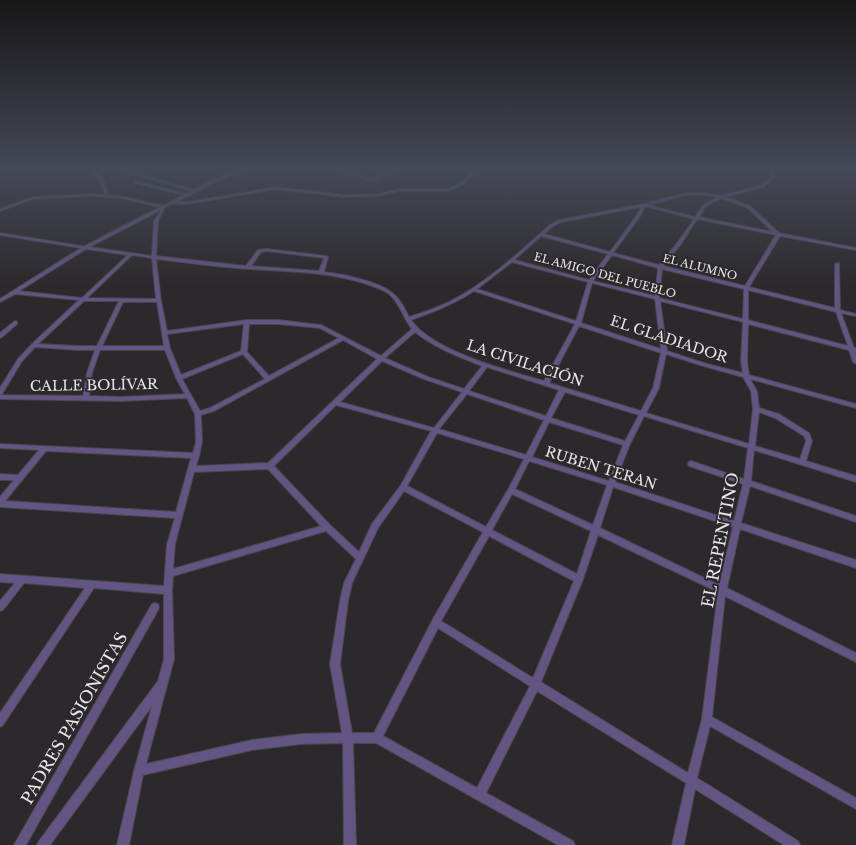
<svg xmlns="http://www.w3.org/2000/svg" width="856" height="845" viewBox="0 0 856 845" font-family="'Libre Baskerville',serif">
<rect width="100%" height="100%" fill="#2c292c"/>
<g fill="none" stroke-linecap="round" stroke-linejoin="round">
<defs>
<g id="minor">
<path d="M 88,168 L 92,168 L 103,178 L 108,195 L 120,196 L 163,206 L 184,195 L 135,183 L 135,181 L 187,194 L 192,191 L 111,168 L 117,168 L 194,190 L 213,180 L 246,168 L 252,168 L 215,182 L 176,202 L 188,202 L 276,187 L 345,195 L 377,194 L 400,189 L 448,189 L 460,183 L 477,168 L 481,168 L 462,185 L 449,191 L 400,191 L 377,196 L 345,197 L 276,189 L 188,204 L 173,203 L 165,207 L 158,221 L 156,256 L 246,266 L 258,250 L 267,249 L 326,256 L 328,257 L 324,272 C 342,274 377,281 391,292 C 400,298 404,308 409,317 C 423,313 436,308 449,302 C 487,283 518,253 550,225 L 559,220 L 644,204 L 685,193 L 707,193 L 721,196 L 762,185 L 771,177 L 770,168 L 774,168 L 775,177 L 764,187 L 725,197 L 750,206 L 779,233 L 856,248 L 856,250 L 780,236 L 749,287 L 835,308 L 835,264 L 839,263 L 840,310 L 856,314 L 856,316 L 841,313 L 854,348 L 856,348 L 856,352 L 855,351 L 856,354 L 856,364 L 853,362 L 849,350 L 748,324 L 747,362 L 749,375 L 856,404 L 856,408 L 750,379 L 757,391 L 759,408 L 779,414 L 809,433 L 812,441 L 806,461 L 856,476 L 856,482 L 754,450 L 751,481 L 856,516 L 856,522 L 750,486 L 741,523 L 856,560 L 856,568 L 740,529 L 727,588 L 856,653 L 856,662 L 725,596 L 712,717 L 856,798 L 856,809 L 710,726 L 697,778 L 798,841 L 800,845 L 784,845 L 695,789 L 684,845 L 672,845 L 686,783 L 537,691 L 486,793 L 573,841 L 575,845 L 558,845 L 376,743 L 353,743 L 356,845 L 344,845 L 343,743 L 301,744 L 252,750 L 143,775 L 129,845 L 117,845 L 134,771 L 152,706 L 50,845 L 37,845 L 39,841 L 158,681 L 164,659 L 164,594 L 94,588 L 3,725 L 0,727 L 0,713 L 85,588 L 24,583 L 3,610 L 0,611 L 0,601 L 15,583 L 0,582 L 0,574 L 164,586 L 167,544 L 175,518 L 0,507 L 0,497 L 14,480 L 0,480 L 0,474 L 18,475 L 39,450 L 0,448 L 0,444 L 193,453 L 196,442 L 195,414 L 187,398 L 121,401 L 0,399 L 0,395 L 83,396 L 87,373 L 95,350 L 77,350 L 35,347 L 22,361 L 2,394 L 0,395 L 0,388 L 18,359 L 32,344 L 79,300 L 15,294 L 0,302 L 0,299 L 81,248 L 0,235 L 0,233 L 81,246 L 83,247 L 160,207 L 120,198 L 92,196 L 33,199 L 0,211 L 0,209 L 33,197 L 92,194 L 105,195 L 99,178 ZM 685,195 L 707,195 L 718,197 L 703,205 L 695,217 L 648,205 ZM 721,198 L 748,208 L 773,232 L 699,217 L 705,207 ZM 645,206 L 694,219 L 678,242 L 659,265 L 613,253 L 641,215 ZM 641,207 L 637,215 L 610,252 L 544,234 L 552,227 L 561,222 ZM 161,210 L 154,221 L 152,256 L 89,247 ZM 697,219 L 776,235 L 745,286 L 663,266 L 681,244 ZM 541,236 L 608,254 L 589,280 L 514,260 ZM 86,249 L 128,255 L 82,298 L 19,291 ZM 267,251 L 324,258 L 319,271 L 251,266 L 261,252 ZM 132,255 L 152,258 L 156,299 L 87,298 ZM 612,255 L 658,268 L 655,296 L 593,281 ZM 156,259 C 183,262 209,266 236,268 C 281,272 329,270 372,286 C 378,288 384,290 389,294 C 400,303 403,318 412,329 L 381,356 L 321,325 L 278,320 L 247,320 L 167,331 L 161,301 ZM 512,262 L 588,282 L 576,321 L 477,289 ZM 662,269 L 744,289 L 743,319 L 659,298 ZM 592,283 L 655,299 L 661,349 L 581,323 ZM 748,290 L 836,312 L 848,346 L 748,320 ZM 474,291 L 575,324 L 544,381 C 509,371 432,351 411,320 C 433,312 454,304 474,291 ZM 84,301 L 119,301 L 97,346 L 77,346 L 38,344 ZM 660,301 L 743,322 L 741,362 L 743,373 L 707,364 L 667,351 ZM 123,302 L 157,302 L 164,346 L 102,346 ZM 244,324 L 241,351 L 181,375 L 170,348 L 167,334 ZM 249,324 L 278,324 L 320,328 L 339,338 L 269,376 L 247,352 ZM 579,326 L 661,353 L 653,388 L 641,411 L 549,383 ZM 415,332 C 435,348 459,357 482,366 L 464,389 L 428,377 L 385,358 ZM 343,340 L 377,359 L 268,463 L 196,466 L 199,456 L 202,442 L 201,415 L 214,411 ZM 100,350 L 165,350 L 176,378 L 185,394 L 121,397 L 89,396 L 92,373 ZM 243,354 L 265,379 L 210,408 L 200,411 L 182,379 ZM 666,354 L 703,366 L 743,377 L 751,391 L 753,409 L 749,444 L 646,413 L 659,388 ZM 382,361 L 424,379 L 462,392 L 434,428 L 340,402 ZM 487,367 L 559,390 L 546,416 L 469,391 ZM 565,392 L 639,415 L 625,441 L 551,418 ZM 467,394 L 544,420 L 526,455 L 439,429 ZM 336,405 L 431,431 L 401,485 L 372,524 L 359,552 L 330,525 L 274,466 ZM 759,412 L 775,418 L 804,436 L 806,441 L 800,459 L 755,446 ZM 644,416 L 748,448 L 744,479 L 691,461 L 689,462 L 688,464 L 689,466 L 743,484 L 734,521 L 615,482 L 630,444 ZM 549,422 L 623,445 L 609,481 L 532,457 ZM 437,433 L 524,459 L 509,488 L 486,527 L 407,486 ZM 46,451 L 191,458 L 176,512 L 5,501 ZM 529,461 L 607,485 L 593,525 L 515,489 ZM 268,469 L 321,526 L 173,569 L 175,544 L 194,472 ZM 613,487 L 733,527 L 719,585 L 600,528 ZM 404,491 L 483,532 L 433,619 L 374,733 L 352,733 L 340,664 L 348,601 L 352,583 L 378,528 ZM 512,494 L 591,531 L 577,574 L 492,530 ZM 326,531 L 356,559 L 344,583 L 340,601 L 330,664 L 342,733 L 301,734 L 252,740 L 146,764 L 174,659 L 172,590 L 173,576 ZM 598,535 L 718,592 L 702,719 L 688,773 L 541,682 L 583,579 ZM 489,536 L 574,581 L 533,678 L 441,621 ZM 438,628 L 530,686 L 477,788 L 383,736 Z"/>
<path d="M 330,168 L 336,168 L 372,179 L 400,168 L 405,168 L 372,181 Z"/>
<path d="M 15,321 L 17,322 L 17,324 L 2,337 L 0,338 L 0,333 Z"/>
<path d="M 155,603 L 158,604 L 159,607 L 158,610 L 26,845 L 14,845 L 152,604 Z"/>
</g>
</defs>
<use href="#minor" stroke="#4a474a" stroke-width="2"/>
<use href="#minor" fill="#625483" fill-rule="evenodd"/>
</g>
<linearGradient id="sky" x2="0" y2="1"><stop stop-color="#181718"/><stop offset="0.59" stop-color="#454956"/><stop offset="1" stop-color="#454956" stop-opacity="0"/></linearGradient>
<rect width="856" height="286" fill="url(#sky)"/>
<g text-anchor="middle" stroke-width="4" stroke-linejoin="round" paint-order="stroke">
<g font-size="11" fill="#e7e6e8" stroke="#2c292c">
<text transform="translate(700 267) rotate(14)" y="4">EL ALUMNO</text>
<text transform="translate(605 275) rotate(15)" y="4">EL AMIGO DEL PUEBLO</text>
</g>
<g font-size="14" fill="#e7e6e8" stroke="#2c292c">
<text transform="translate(669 339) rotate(18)" y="5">EL GLADIADOR</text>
<text transform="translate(525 363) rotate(18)" y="5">LA CIVILACIÓN</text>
<text transform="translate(94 385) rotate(-1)" y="5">CALLE BOLÍVAR</text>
<text transform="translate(601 468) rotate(17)" y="5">RUBEN TERAN</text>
</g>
<g font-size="16" fill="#e7e6e8" stroke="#2c292c">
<text transform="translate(720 540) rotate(-79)" y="6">EL REPENTINO</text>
<text transform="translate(74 718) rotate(-60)" y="6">PADRES PASIONISTAS</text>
</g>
</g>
</svg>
